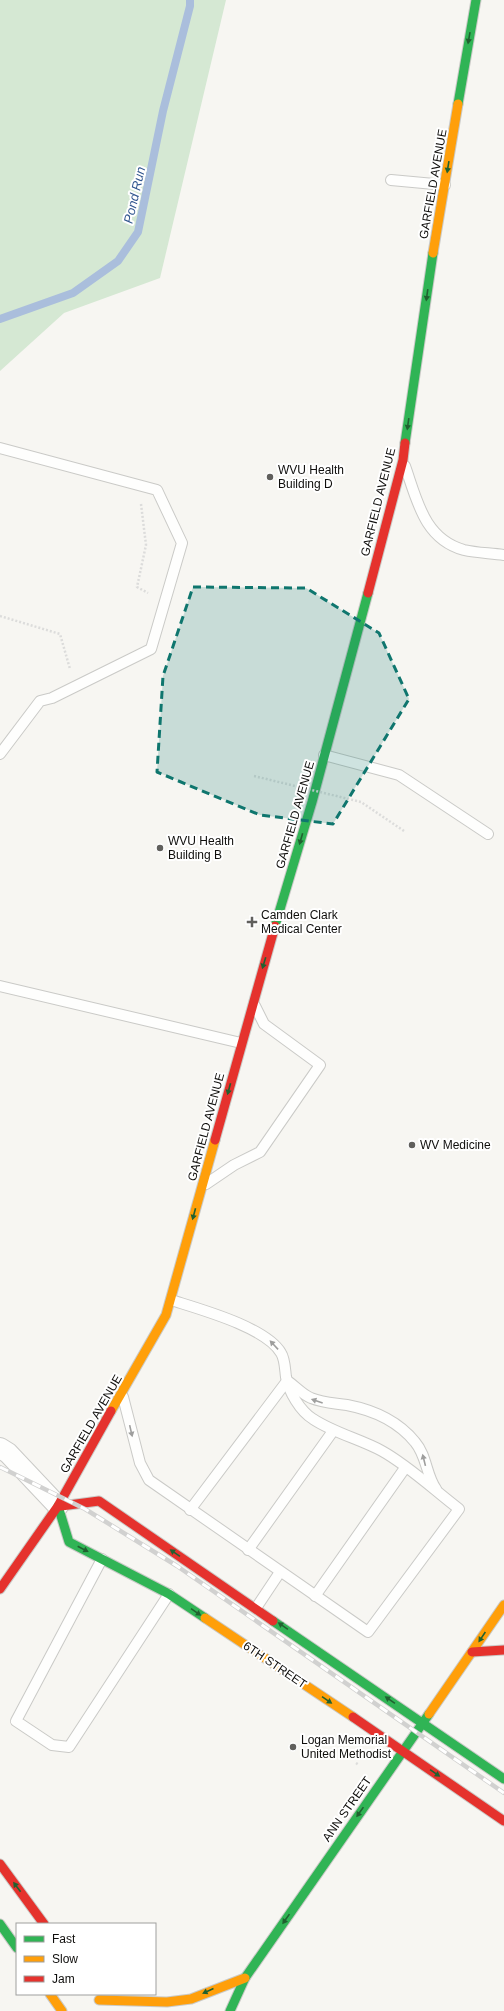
<svg xmlns="http://www.w3.org/2000/svg" width="504" height="2011" viewBox="0 0 504 2011" font-family="Arial,sans-serif">
<rect width="100%" height="100%" fill="#f7f6f2"/>
<path fill="#d5e8d3" d="M 0,0 L 226,0 L 160,278 L 64,313 L 0,371 Z"/>
<g fill="none" stroke-linecap="round" stroke-linejoin="round">
<path stroke="#aabedc" stroke-width="8" d="M 0,319 L 73,293 L 118,261 L 138,232 L 163,111 L 190,6 L 190,0"/>
<defs>
<g id="lane">
<path d="M 391,180 L 445,185"/>
<path d="M 0,448 L 157,490 L 182,543 L 151,649 L 52,698 L 40,701 L 0,754"/>
<path d="M 405,466 C 417,500 424,539 464,550 C 477,553 491,553 504,555"/>
<path d="M 324,755 L 399,775 L 488,834"/>
<path d="M 0,986 L 241,1043"/>
<path d="M 206,1184 L 234,1165 L 260,1152 L 320,1065 L 264,1024 L 255,1006"/>
<path d="M 289,1382 C 296,1387 303,1395 311,1398 C 323,1403 334,1403 347,1405 C 373,1410 398,1421 415,1442 C 427,1456 426,1475 436,1489"/>
<path d="M 123,1397 L 140,1463 L 149,1480 L 368,1632 L 459,1509 C 434,1490 409,1466 382,1451 C 360,1439 334,1433 313,1419 C 300,1411 289,1392 286,1377 C 285,1370 285,1359 281,1353 C 266,1327 199,1309 171,1300"/>
<path d="M 190,1510 L 287,1381"/>
<path d="M 248,1550 L 333,1431"/>
<path d="M 102,1559 L 16,1721 L 52,1745 L 69,1747 L 169,1594"/>
<path d="M 315,1596 L 405,1468"/>
<path d="M 256,1608 L 280,1572"/>
</g>
<path id="street" d="M 0,1448 L 8,1453 L 58,1506"/>
<g id="fast">
<path d="M 458,104 L 476,0"/>
<path d="M 405,443 L 433,253"/>
<path d="M 275,926 L 312,802 L 368,593"/>
<path d="M 61,1506 L 58,1506 L 69,1542 L 169,1594 L 205,1618"/>
<path d="M 273,1621 L 504,1779"/>
<path d="M 0,1924 L 17,1948"/>
<path d="M 230,2011 L 245,1978 L 429,1714"/>
</g>
<g id="slow">
<path d="M 433,253 L 458,104"/>
<path d="M 111,1411 L 166,1315 L 215,1140"/>
<path d="M 205,1618 L 353,1717"/>
<path d="M 429,1714 L 504,1605"/>
<path d="M 50,1994 L 62,2011"/>
<path d="M 99,2000 L 167,2002 L 191,1999 L 245,1978"/>
</g>
<g id="jam">
<path d="M 368,593 L 403,460 L 405,443"/>
<path d="M 215,1140 L 275,926"/>
<path d="M 61,1506 L 99,1501 L 273,1621"/>
<path d="M 0,1589 L 58,1506 L 111,1411"/>
<path d="M 472,1652 L 504,1650"/>
<path d="M 353,1717 L 504,1821"/>
<path d="M 0,1864 L 44,1924"/>
</g>
</defs>
<use href="#lane" stroke="#cacac7" stroke-width="12"/>
<use href="#street" stroke="#cacac7" stroke-width="22"/>
<use href="#fast" stroke="#cacac7" stroke-width="11"/>
<use href="#slow" stroke="#cacac7" stroke-width="11"/>
<use href="#jam" stroke="#cacac7" stroke-width="11"/>
<g stroke="#dcdcdb" stroke-width="2.5" stroke-dasharray="2 2" stroke-linecap="butt">
<path d="M 141,504 L 146,545 L 137,587 L 148,593"/>
<path d="M 0,616 L 60,634 L 70,669"/>
<path d="M 356,1763 L 359,1765"/>
</g>
<use href="#lane" stroke="#fefefd" stroke-width="10"/>
<use href="#street" stroke="#fefefd" stroke-width="20"/>
<use href="#fast" stroke="#30b455" stroke-width="9"/>
<use href="#slow" stroke="#ff9f0a" stroke-width="9"/>
<use href="#jam" stroke="#e5322d" stroke-width="9"/>
<defs>
<path id="rail" d="M 0,1467 L 85,1509 L 177,1566 L 504,1793"/>
</defs>
<use href="#rail" stroke="#d1d1d0" stroke-width="4.5"/>
<use href="#rail" stroke="#fff" stroke-width="3" stroke-dasharray="9" stroke-linecap="butt"/>
<path stroke="#dcdcdb" stroke-width="2.5" stroke-dasharray="2 2" stroke-linecap="butt" d="M 254,776 L 361,802 L 404,831"/>
</g>
<defs><path id="oneway-solid" d="M-6-.8H1V-3.2L6.5 0L1 3.2V.8H-6Z"/></defs>
<g fill="#206130">
<use href="#oneway-solid" transform="translate(469 38) rotate(100)"/>
<use href="#oneway-solid" transform="translate(448 167) rotate(99)"/>
<use href="#oneway-solid" transform="translate(427 295) rotate(98)"/>
<use href="#oneway-solid" transform="translate(408 424) rotate(98)"/>
<use href="#oneway-solid" transform="translate(301 839) rotate(106)"/>
<use href="#oneway-solid" transform="translate(264 963) rotate(107)"/>
<use href="#oneway-solid" transform="translate(229 1089) rotate(105)"/>
<use href="#oneway-solid" transform="translate(194 1214) rotate(105)"/>
<use href="#oneway-solid" transform="translate(83 1549) rotate(27)"/>
<use href="#oneway-solid" transform="translate(175 1553) rotate(-146)"/>
<use href="#oneway-solid" transform="translate(196 1612) rotate(34)"/>
<use href="#oneway-solid" transform="translate(283 1626) rotate(-145)"/>
<use href="#oneway-solid" transform="translate(482 1637) rotate(124)"/>
<use href="#oneway-solid" transform="translate(327 1700) rotate(34)"/>
<use href="#oneway-solid" transform="translate(390 1700) rotate(-146)"/>
<use href="#oneway-solid" transform="translate(435 1773) rotate(35)"/>
<use href="#oneway-solid" transform="translate(360 1812) rotate(125)"/>
<use href="#oneway-solid" transform="translate(17 1887) rotate(-127)"/>
<use href="#oneway-solid" transform="translate(286 1919) rotate(125)"/>
<use href="#oneway-solid" transform="translate(208 1991) rotate(156)"/>
</g>
<g fill="#9e9e9d">
<use href="#oneway-solid" transform="translate(274 1345) rotate(-133)"/>
<use href="#oneway-solid" transform="translate(317 1401) rotate(-161)"/>
<use href="#oneway-solid" transform="translate(131 1431) rotate(77)"/>
<use href="#oneway-solid" transform="translate(424 1460) rotate(-104)"/>
</g>
<path fill="#0f766e" fill-opacity="0.2" stroke="#0f766e" stroke-width="3" stroke-dasharray="8 5" stroke-linejoin="round" d="M 193,587 L 306,588 L 379,633 L 409,699 L 333,824 L 260,815 L 157,772 L 163,676 Z"/>
<g fill="#605f5c" stroke="#fff" stroke-width="1.5">
<circle cx="270" cy="477" r="4"/>
<circle cx="160" cy="848" r="4"/>
<path d="M250 916h4v4h4v4h-4v4h-4v-4h-4v-4h4z"/>
<circle cx="412" cy="1145" r="4"/>
<circle cx="293" cy="1747" r="4"/>
</g>
<g text-anchor="middle" stroke-width="4" stroke-linejoin="round" paint-order="stroke">
<g font-size="12" fill="#0f0e0c" stroke="#fff">
<text transform="translate(433 184) rotate(-80)" y="4">GARFIELD AVENUE</text>
<text transform="translate(378 502) rotate(-76)" y="4">GARFIELD AVENUE</text>
<text transform="translate(295 815) rotate(-74)" y="4">GARFIELD AVENUE</text>
<text transform="translate(206 1127) rotate(-75)" y="4">GARFIELD AVENUE</text>
<text transform="translate(91 1424) rotate(-60)" y="4">GARFIELD AVENUE</text>
<text transform="translate(275 1665) rotate(34)" y="4">6TH STREET</text>
<text transform="translate(347 1809) rotate(-55)" y="4">ANN STREET</text>
</g>
<g font-size="12" fill="#0f0e0c" stroke="#fff" text-anchor="start">
<text x="278" y="474">WVU Health<tspan x="278" dy="14">Building D</tspan></text>
<text x="168" y="845">WVU Health<tspan x="168" dy="14">Building B</tspan></text>
<text x="261" y="919">Camden Clark<tspan x="261" dy="14">Medical Center</tspan></text>
<text x="420" y="1149">WV Medicine</text>
<text x="301" y="1744">Logan Memorial<tspan x="301" dy="14">United Methodist</tspan></text>
</g>
<g font-size="13" font-style="italic" fill="#30558e" stroke="#fff">
<text transform="translate(134 195) rotate(-77)" y="5">Pond Run</text>
</g>
</g>
<rect x="16" y="1923" width="140" height="72" fill="#ffffff" stroke="#9f9f9e"/>
<rect x="24" y="1936" width="20" height="6" fill="#30b455" stroke="#9f9f9e"/>
<text x="52" y="1943" font-size="12" fill="#0f0e0c">Fast</text>
<rect x="24" y="1956" width="20" height="6" fill="#ff9f0a" stroke="#9f9f9e"/>
<text x="52" y="1963" font-size="12" fill="#0f0e0c">Slow</text>
<rect x="24" y="1976" width="20" height="6" fill="#e5322d" stroke="#9f9f9e"/>
<text x="52" y="1983" font-size="12" fill="#0f0e0c">Jam</text>
</svg>
